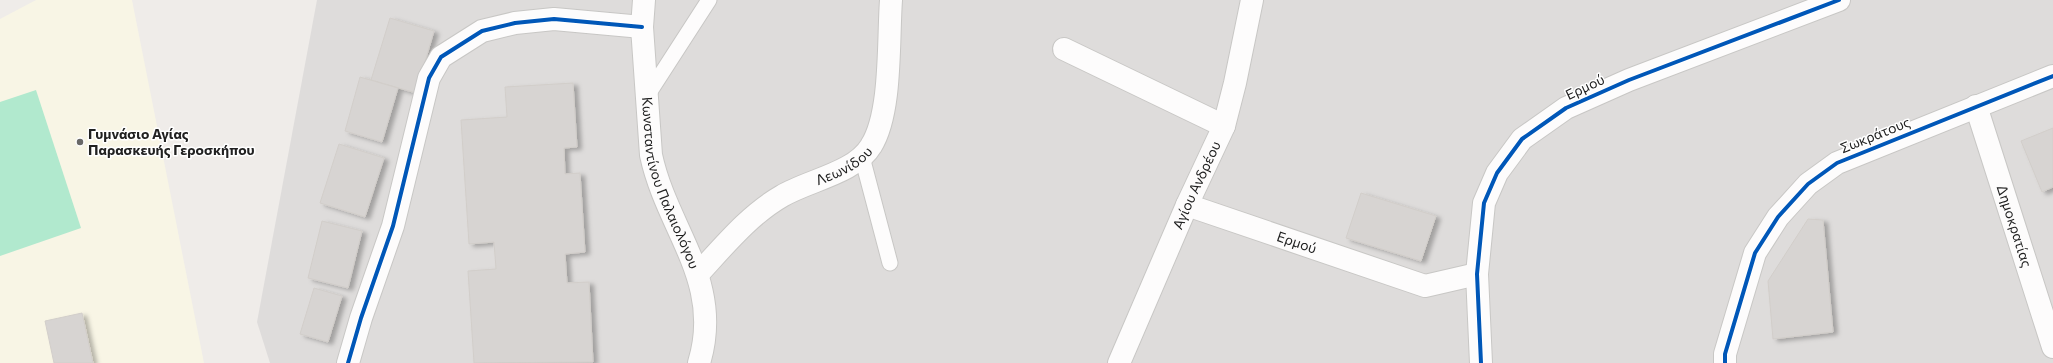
<svg xmlns="http://www.w3.org/2000/svg" width="2053" height="363" viewBox="0 0 2053 363" font-family="Commissioner,sans-serif">
<defs>
<filter id="shadow"><feDropShadow dx="4.5" dy="2.5" stdDeviation="2" flood-color="#0004"/></filter>
</defs>
<rect width="100%" height="100%" fill="#efece9"/>
<path fill="#dedcdb" d="M 317,0 L 2053,0 L 2053,363 L 270,363 L 257,322 Z"/>
<path fill="#f8f5e5" d="M 36,0 L 132,0 L 204,363 L 0,363 L 0,19 Z"/>
<path fill="#b1e9ce" d="M 36,90 L 81,228 L 0,256 L 0,102 Z"/>
<g fill="#d7d4d2" stroke="#d2ceca" filter="url(#shadow)">
<path d="M 390,18 L 434,31 L 416,93 L 371,80 Z"/>
<path d="M 360,77 L 398,88 L 382,142 L 345,131 Z"/>
<path d="M 573,83 L 577,147 L 564,148 L 565,174 L 580,173 L 585,252 L 565,254 L 567,283 L 589,282 L 593,362 L 474,363 L 468,271 L 496,269 L 494,242 L 469,244 L 461,120 L 507,117 L 505,87 Z"/>
<path d="M 2053,128 L 2053,187 L 2042,192 L 2021,141 Z"/>
<path d="M 339,144 L 384,158 L 365,217 L 320,203 Z"/>
<path d="M 1361,193 L 1436,216 L 1421,261 L 1346,238 Z"/>
<path d="M 1808,219 L 1823,220 L 1833,332 L 1773,339 L 1768,281 Z"/>
<path d="M 322,221 L 362,231 L 348,288 L 308,278 Z"/>
<path d="M 314,288 L 342,296 L 328,342 L 300,334 Z"/>
<path d="M 82,313 L 93,363 L 54,363 L 45,321 Z"/>
</g>
<g fill="none" stroke-linecap="round" stroke-linejoin="round">
<defs>
<g id="service">
<path d="M 647,96 L 709,0"/>
<path d="M 862,157 L 890,263"/>
</g>
<g id="minor">
<path d="M 1064,49 L 1224,126"/>
<path id="s1" d="M 1976,106 L 2053,347"/>
<path id="s2" d="M 1187,205 L 1425,286 L 1477,274"/>
<path id="s3" d="M 698,274 C 724,246 749,215 782,196 C 809,180 855,173 871,146 C 892,113 888,40 891,0"/>
<path d="M 348,363 L 361,318 L 393,226 L 429,78 L 441,57 L 482,31 L 515,23 L 554,19 L 642,27"/>
<path id="s4" d="M 1119,363 L 1187,205 L 1224,126 L 1235,83 L 1252,0"/>
<path d="M 1481,363 L 1477,274 L 1484,203 L 1497,173 L 1522,139 L 1566,108 L 1629,80 L 1839,0"/>
<path d="M 1725,363 L 1725,354 L 1755,253 L 1778,217 L 1808,184 L 1837,163 L 2053,76"/>
</g>
<g id="tertiary">
<path id="s5" d="M 644,0 L 642,27 L 651,155 C 667,230 724,281 699,363"/>
</g>
</defs>
<use href="#service" stroke="#c8c7c5" stroke-width="17"/>
<use href="#minor" stroke="#c8c7c5" stroke-width="24"/>
<use href="#tertiary" stroke="#c8c7c5" stroke-width="24"/>
<use href="#service" stroke="#fdfcfc" stroke-width="15"/>
<use href="#minor" stroke="#fdfcfc" stroke-width="22"/>
<use href="#tertiary" stroke="#fdfcfc" stroke-width="22"/>
<defs>
<g id="cycleway">
<path d="M 348,363 L 361,318 L 393,226 L 429,78 L 441,57 L 482,31 L 515,23 L 554,19 L 642,27"/>
<path d="M 1481,363 L 1477,274 L 1484,203 L 1497,173 L 1522,139 L 1566,108 L 1629,80 L 1839,0"/>
<path d="M 1725,363 L 1725,354 L 1755,253 L 1778,217 L 1808,184 L 1837,163 L 2053,76"/>
</g>
</defs>
<use href="#cycleway" stroke="#fff" stroke-width="6"/>
<use href="#cycleway" stroke="#0057b8" stroke-width="4"/>
</g>
<circle fill="#696867" stroke="#fff" stroke-width="1.5" cx="80" cy="142" r="4"/>
<g text-anchor="middle" stroke-width="3" stroke-linejoin="round" paint-order="stroke">
<g font-size="14" fill="#212121" stroke="#fff">
<text transform="translate(1585 87) rotate(-25)" y="5">Ερμού</text>
<text transform="translate(1875 135) rotate(-22)" y="5">Σωκράτους</text>
<text dy="5" stroke="none"><textPath href="#s3" startOffset="184">Λεωνίδου</textPath></text>
<text dy="5" stroke="none"><textPath href="#s5" startOffset="187">Κωνσταντίνου Παλαιολόγου</textPath></text>
<text dy="5" stroke="none"><textPath href="#s4" startOffset="194">Αγίου Ανδρέου</textPath></text>
<text dy="5" stroke="none"><textPath href="#s1" startOffset="126">Δημοκρατίας</textPath></text>
<text dy="5" stroke="none"><textPath href="#s2" startOffset="116">Ερμού</textPath></text>
</g>
<g font-size="14" font-weight="bold" fill="#212121" stroke="#fff" text-anchor="start">
<text x="88" y="139">Γυμνάσιο Αγίας<tspan x="88" dy="16">Παρασκευής Γεροσκήπου</tspan></text>
</g>
</g>
</svg>
